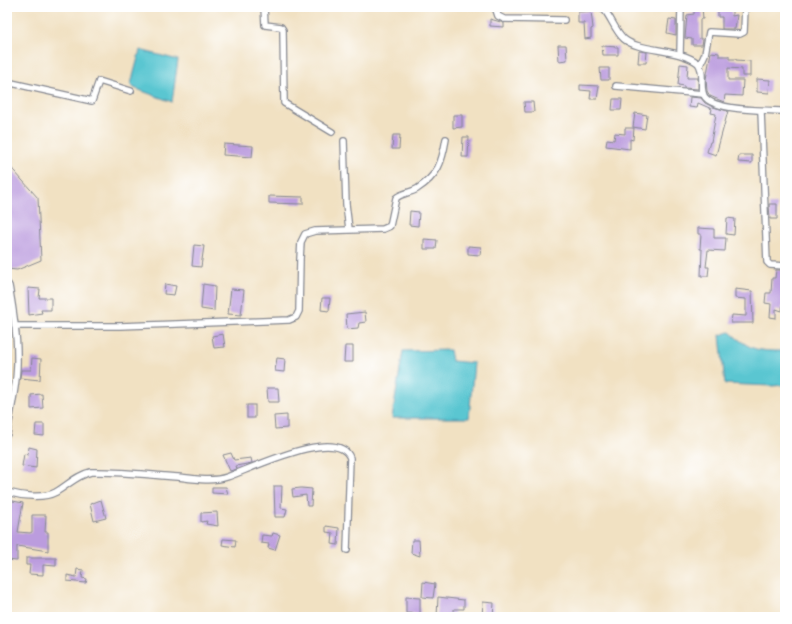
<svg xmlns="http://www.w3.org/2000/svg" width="792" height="624" viewBox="0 0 792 624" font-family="'Old Standard TT',serif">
<rect width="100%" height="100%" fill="#fff"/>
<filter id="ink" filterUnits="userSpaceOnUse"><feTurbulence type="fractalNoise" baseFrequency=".025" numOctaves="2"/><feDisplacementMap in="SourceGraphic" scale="8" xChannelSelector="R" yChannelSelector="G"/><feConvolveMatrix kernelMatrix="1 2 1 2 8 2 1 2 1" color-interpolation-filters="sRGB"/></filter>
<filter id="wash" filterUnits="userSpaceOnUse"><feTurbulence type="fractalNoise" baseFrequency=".012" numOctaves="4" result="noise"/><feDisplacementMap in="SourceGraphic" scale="16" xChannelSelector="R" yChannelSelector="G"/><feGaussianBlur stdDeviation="0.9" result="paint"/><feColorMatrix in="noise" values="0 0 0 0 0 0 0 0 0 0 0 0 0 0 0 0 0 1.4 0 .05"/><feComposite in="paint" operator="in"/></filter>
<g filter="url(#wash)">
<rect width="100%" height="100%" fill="#f1e1c2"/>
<g fill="#5ac6d1" stroke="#3a7a98">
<path d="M 140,50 L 178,60 L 172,102 L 134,88 L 131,84 Z"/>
<path d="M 730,332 C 751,351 757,351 785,351 L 785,385 L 772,386 L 725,384 L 720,335 Z"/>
<path d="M 450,350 L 452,361 L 474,363 L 469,418 L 392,418 L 403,351 Z"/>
</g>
<g id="blocks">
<g fill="#bb9cde">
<path d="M 694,7 L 702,7 L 703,19 L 700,19 L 700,39 L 703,39 L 702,45 L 692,45 L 692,39 L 685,38 L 687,15 L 694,14 Z"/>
<path d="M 718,7 L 732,7 L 732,16 L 737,15 L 735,29 L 722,29 L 722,17 L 718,17 Z"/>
<path d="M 591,11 L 593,28 L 591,29 L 591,38 L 585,39 L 584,23 L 578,23 L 578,12 Z"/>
<path d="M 490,19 L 504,23 L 504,27 L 490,26 Z"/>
<path d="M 669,19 L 676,20 L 676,35 L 667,33 Z"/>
<path d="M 558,45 L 566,45 L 567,60 L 559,61 Z"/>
<path d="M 602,46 L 618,47 L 618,55 L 603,55 Z"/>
<path d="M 639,51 L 647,52 L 646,63 L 638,63 Z"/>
<path d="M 711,52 L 719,53 L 719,56 L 729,56 L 729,59 L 736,59 L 736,60 L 750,61 L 750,76 L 742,76 L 742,69 L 728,68 L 728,80 L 743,80 L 742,96 L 725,95 L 724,102 L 710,96 L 707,91 L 706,79 Z"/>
<path d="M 680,64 L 688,65 L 687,78 L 698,78 L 698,89 L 684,88 L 684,86 L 678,85 Z"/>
<path d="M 600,68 L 609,68 L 609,80 L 601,80 Z"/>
<path d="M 757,79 L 770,80 L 769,93 L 757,92 Z"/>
<path d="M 580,85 L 599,86 L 597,99 L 590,99 L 591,91 L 580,90 Z"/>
<path d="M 690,97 L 701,98 L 705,103 L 713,107 L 728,111 L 716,155 L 707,152 L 710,142 L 711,142 L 716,114 L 711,113 L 712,109 L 698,103 L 697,108 L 689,107 Z"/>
<path d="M 613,99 L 622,99 L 621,110 L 612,110 Z"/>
<path d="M 524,102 L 533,102 L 534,112 L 525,112 Z"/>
<path d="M 635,113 L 647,115 L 645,129 L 633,127 Z"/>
<path d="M 453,115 L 462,115 L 462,127 L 453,128 Z"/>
<path d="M 625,128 L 634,128 L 633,140 L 630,139 L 630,149 L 606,146 L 607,139 L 614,140 L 615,133 L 625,134 Z"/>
<path d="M 393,135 L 400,135 L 399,149 L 392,149 Z"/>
<path d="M 463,137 L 469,137 L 468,157 L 462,157 Z"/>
<path d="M 224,144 L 253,146 L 252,157 L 223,155 Z"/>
<path d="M 739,155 L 752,155 L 752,163 L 738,162 Z"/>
<path d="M 7,163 L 38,198 L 41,260 L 17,270 L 7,269 Z"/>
<path d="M 269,196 L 303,197 L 303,204 L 269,203 Z"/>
<path d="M 769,204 L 777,204 L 777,219 L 770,219 Z"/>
<path d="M 410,211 L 419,212 L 418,226 L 409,225 Z"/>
<path d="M 727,218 L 735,219 L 734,235 L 726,234 Z"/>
<path d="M 698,228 L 714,229 L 714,238 L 726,238 L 725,251 L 708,250 L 706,267 L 709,267 L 708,276 L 701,276 L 702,249 L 700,249 L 701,234 L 698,234 Z"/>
<path d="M 424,239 L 437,240 L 436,249 L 424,249 Z"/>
<path d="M 194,245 L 204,246 L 201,267 L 192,266 Z"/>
<path d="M 468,246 L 481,247 L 480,255 L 468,254 Z"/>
<path d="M 776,270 L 785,270 L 785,284 L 782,311 L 776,309 L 776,318 L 770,317 L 771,304 L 765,303 L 766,293 L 771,293 L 772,278 L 775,278 Z"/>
<path d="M 165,284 L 176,286 L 174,295 L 164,294 Z"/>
<path d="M 203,284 L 215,286 L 214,311 L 201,309 Z"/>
<path d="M 28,288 L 40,289 L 39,298 L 51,298 L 51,310 L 41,310 L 42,313 L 29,315 Z"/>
<path d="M 231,289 L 244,290 L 241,315 L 228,314 Z"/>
<path d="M 735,289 L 752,291 L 753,323 L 731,323 L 732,315 L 746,316 L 746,299 L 735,298 Z"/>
<path d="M 322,298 L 330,298 L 329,311 L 321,310 Z"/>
<path d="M 365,312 L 366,322 L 359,323 L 358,328 L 347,329 L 346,314 Z"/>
<path d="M 223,334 L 225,347 L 214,348 L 212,336 Z"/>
<path d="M 345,346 L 353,346 L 353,362 L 344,362 Z"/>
<path d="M 32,358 L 41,359 L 40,380 L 20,378 L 21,370 L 31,370 Z"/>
<path d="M 277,358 L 285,359 L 284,372 L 275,371 Z"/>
<path d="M 267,388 L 278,388 L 279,402 L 268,402 Z"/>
<path d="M 42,394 L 43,408 L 31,409 L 31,395 Z"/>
<rect x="247" y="405" width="8" height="13"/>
<path d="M 287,415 L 287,428 L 275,429 L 274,416 Z"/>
<path d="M 36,424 L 44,424 L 44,436 L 35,435 Z"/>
<path d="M 29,447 L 37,449 L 36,468 L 22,466 L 24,454 L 28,455 Z"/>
<path d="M 231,453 L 234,460 L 251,458 L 252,463 L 236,466 L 237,469 L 230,471 L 223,455 Z"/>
<path d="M 274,486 L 282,486 L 281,508 L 287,509 L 285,517 L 275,517 Z"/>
<path d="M 212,487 L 226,487 L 228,494 L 212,493 Z"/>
<path d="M 301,488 L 312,489 L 311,506 L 307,506 L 306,495 L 293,497 L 292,489 Z"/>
<path d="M 8,500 L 23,503 L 18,532 L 30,533 L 32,532 L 32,515 L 46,515 L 45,532 L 48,532 L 48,551 L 17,546 L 17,561 L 7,560 Z"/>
<path d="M 101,500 L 106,518 L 94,521 L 90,504 Z"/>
<path d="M 217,512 L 218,526 L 206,524 L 207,521 L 201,522 L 201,513 Z"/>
<path d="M 326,526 L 339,528 L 338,545 L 332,544 L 333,533 L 326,532 Z"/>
<path d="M 273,533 L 280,535 L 275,550 L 268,548 L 269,544 L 261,543 L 262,535 L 272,536 Z"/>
<path d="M 223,539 L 236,540 L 235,547 L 222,545 Z"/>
<path d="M 412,540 L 419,540 L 420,556 L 411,553 Z"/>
<path d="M 26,558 L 56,558 L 56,566 L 43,565 L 43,575 L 29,574 L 30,565 L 26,565 Z"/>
<path d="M 77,569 L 83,570 L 82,578 L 87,579 L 86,583 L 67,581 L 67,575 L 76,577 Z"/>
<path d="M 423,582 L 435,584 L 433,598 L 422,597 Z"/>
<path d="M 406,597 L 420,598 L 420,614 L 406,613 Z"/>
<path d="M 438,597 L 464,600 L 464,609 L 454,609 L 454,617 L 437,617 Z"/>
<path d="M 483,602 L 494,603 L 493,617 L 482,616 Z"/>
</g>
</g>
</g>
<g filter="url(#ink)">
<use href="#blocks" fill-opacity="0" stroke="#868890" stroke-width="1"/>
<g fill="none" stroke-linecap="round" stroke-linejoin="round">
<defs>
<g id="minor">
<path d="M 264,7 L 265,25 L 281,27 L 283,30 L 284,103 L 332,132"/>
<path d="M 495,7 L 498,16 L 504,19 L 564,20"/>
<path d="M 603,8 C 611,17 615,31 624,39 C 639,52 678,48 698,63 C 705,72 700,83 703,93 C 707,112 769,110 785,111"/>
<path d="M 680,54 L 681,7"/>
<path d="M 700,65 L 705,54 L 709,32 L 740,34 L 744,32 L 745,7"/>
<path d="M 7,82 L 92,101 L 99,81 L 131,91"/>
<path d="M 616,86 L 703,94"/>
<path d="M 761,111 L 767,262 L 770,265 L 785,266"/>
<path d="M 344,141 L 346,204 L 349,229"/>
<path d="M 7,283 L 9,286 C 13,309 17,331 17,354 C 18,381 11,408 7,434"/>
<path d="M 15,326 L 120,326 L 289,320 L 296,317 L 299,311 L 300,259 L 301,242 L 305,234 L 315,231 L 383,229 L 390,226 L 396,198 C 402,193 410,193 417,189 C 438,175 442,163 446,139"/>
<path d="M 7,492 C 21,496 43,499 56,492 C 68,485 77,475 91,472 C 120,471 149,475 178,477 C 194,479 212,482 227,477 C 249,470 338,425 350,458 L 347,550"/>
</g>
</defs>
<use href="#minor" stroke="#868890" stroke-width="8"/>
<use href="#minor" stroke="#fff" stroke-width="5.5"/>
</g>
</g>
<rect width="792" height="624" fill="none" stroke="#fff" stroke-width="24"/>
</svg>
